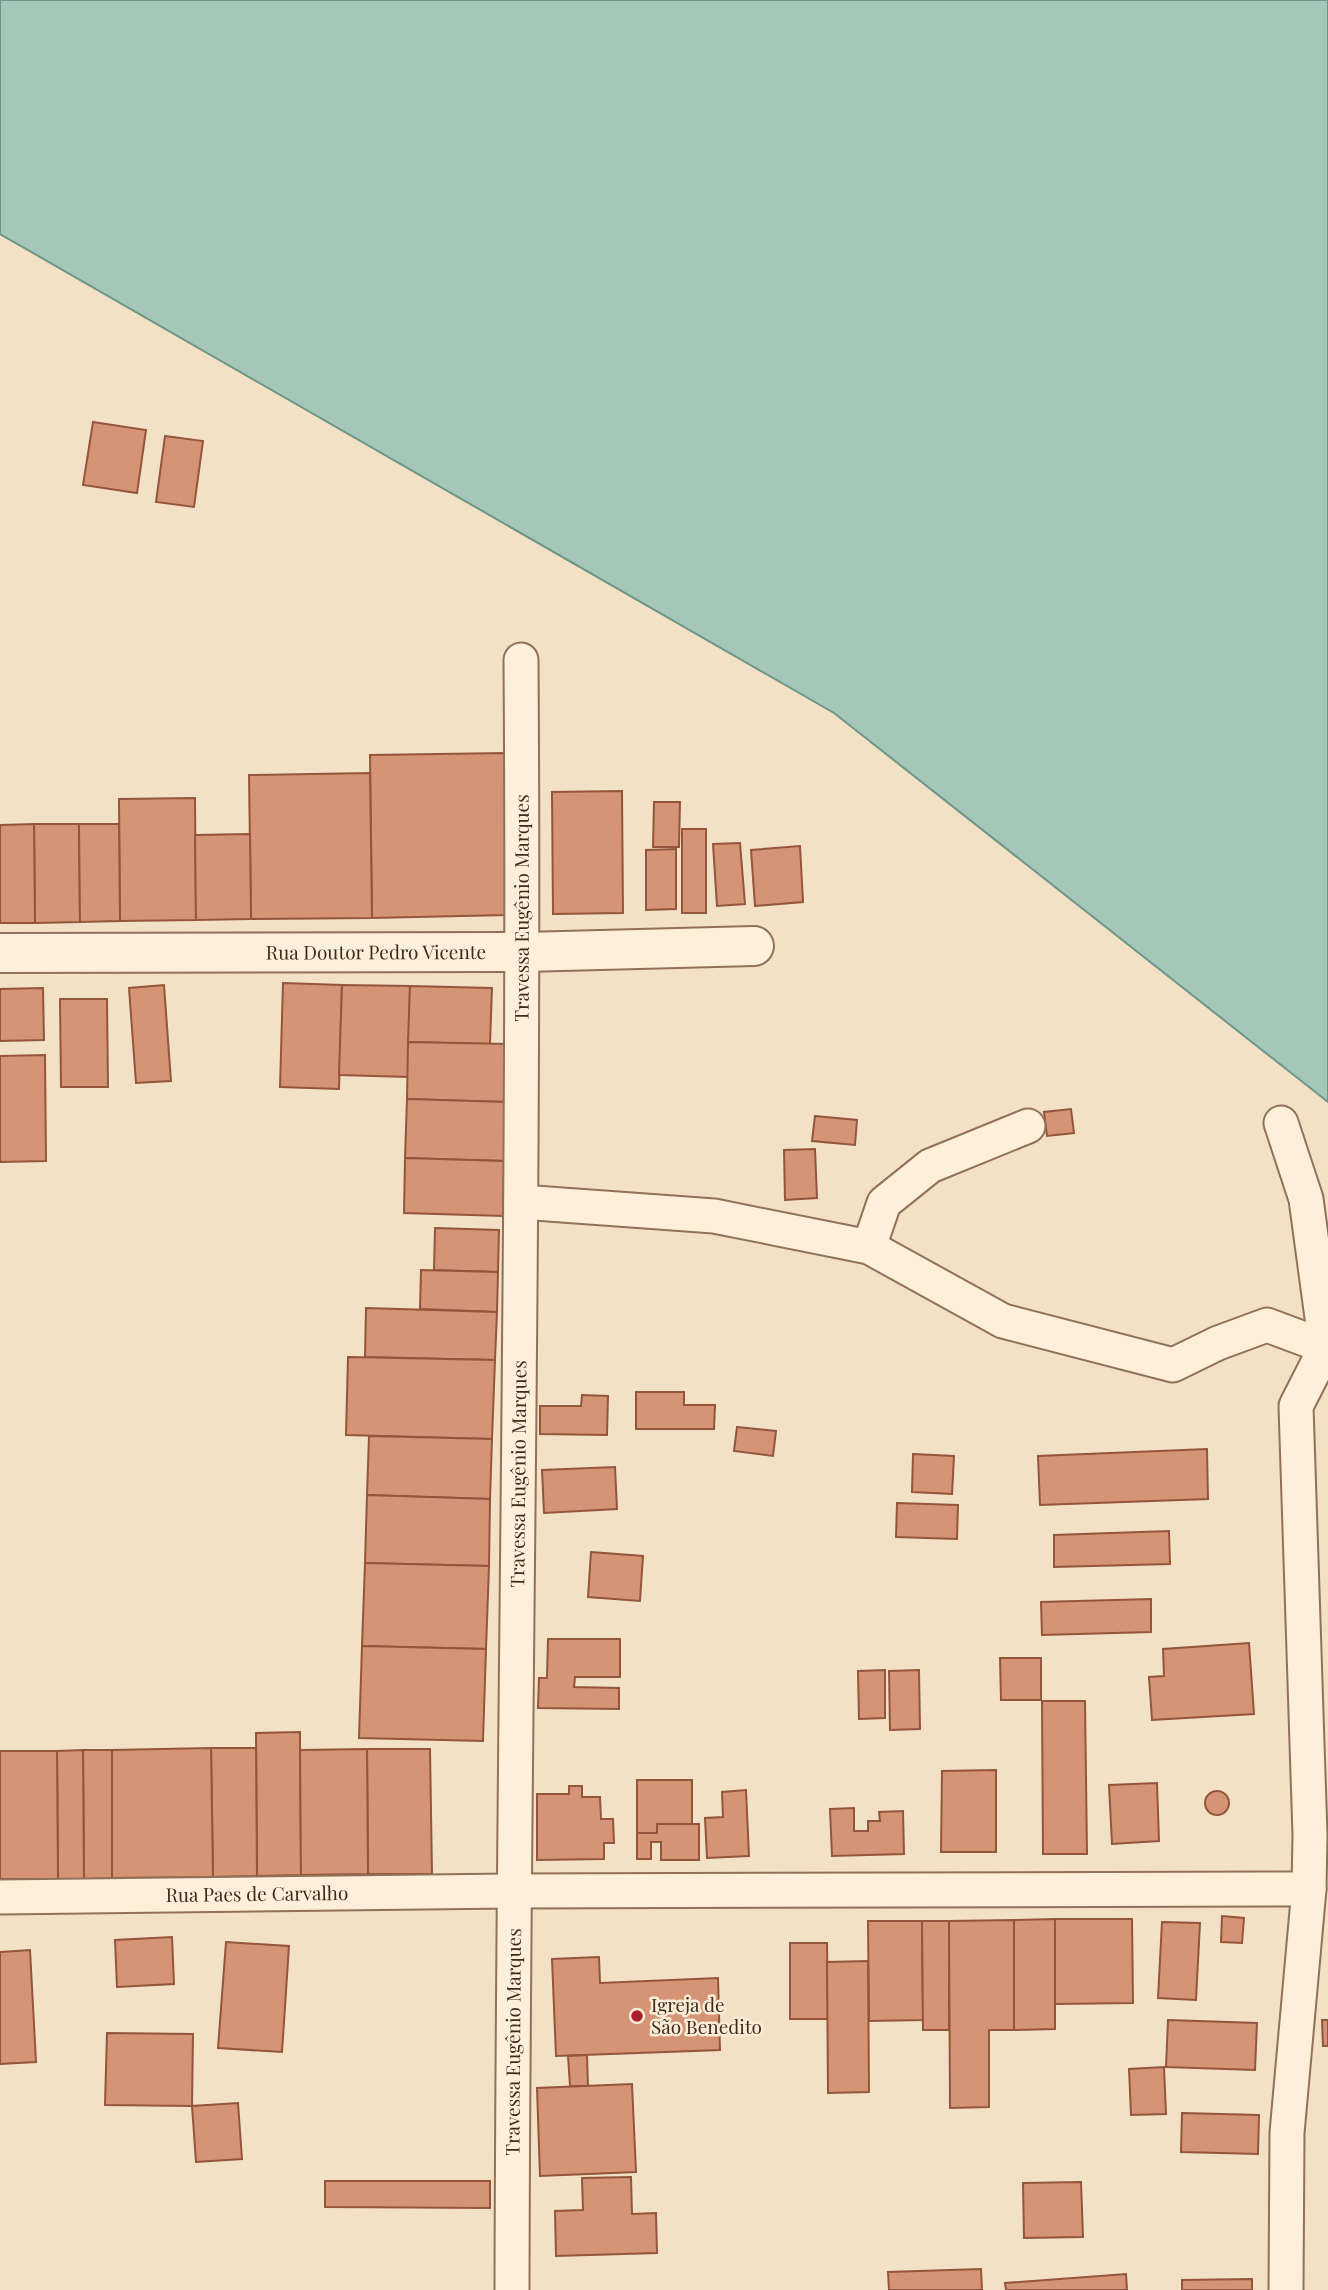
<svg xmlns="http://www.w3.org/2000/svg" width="1328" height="2290" viewBox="0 0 1328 2290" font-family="'Playfair Display',serif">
<rect width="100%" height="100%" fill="#f3e1c5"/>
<path fill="#a7c6ba" stroke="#6c9687" stroke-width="2" d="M 0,0 L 1328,0 L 1328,1102 L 834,713 L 0,234 Z"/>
<g fill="#d69476" stroke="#93553b" stroke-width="2">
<path d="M 93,422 L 146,430 L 137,493 L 83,485 Z"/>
<path d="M 165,436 L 203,441 L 194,507 L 156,502 Z"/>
<path d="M 506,753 L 507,915 L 372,918 L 370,755 Z"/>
<path d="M 370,773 L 372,918 L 251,919 L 249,775 Z"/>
<path d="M 622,791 L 623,913 L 553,914 L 552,792 Z"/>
<path d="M 195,798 L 196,920 L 120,921 L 119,799 Z"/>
<path d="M 654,802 L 680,802 L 679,847 L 653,847 Z"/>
<path d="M 34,824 L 79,824 L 80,922 L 35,923 Z"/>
<path d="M 34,824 L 35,923 L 0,923 L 0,825 Z"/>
<path d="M 79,824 L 119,824 L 120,921 L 80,922 Z"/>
<rect x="682" y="829" width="24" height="84"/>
<path d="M 250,834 L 251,919 L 196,920 L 195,835 Z"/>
<path d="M 740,843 L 745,904 L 717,906 L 713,844 Z"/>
<path d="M 800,846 L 803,902 L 755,906 L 751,850 Z"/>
<path d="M 676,849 L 676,909 L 646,910 L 646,850 Z"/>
<path d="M 283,983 L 342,985 L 339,1089 L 280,1087 Z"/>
<path d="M 164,985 L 171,1081 L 136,1083 L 129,988 Z"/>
<path d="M 342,985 L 410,986 L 408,1077 L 339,1075 Z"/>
<path d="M 410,986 L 492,988 L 490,1044 L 408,1042 Z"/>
<path d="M 43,988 L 44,1040 L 0,1041 L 0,989 Z"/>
<path d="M 60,999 L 107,999 L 108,1087 L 61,1087 Z"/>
<path d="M 408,1042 L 508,1044 L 506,1102 L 407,1099 Z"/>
<path d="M 45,1055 L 46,1161 L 0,1162 L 0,1056 Z"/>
<path d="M 407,1099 L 506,1102 L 504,1161 L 405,1158 Z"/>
<path d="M 1071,1109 L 1074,1133 L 1047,1136 L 1044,1112 Z"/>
<path d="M 815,1116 L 857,1120 L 855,1145 L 812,1141 Z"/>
<path d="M 815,1149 L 817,1198 L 785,1200 L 784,1150 Z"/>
<path d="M 405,1158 L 504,1161 L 503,1216 L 404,1213 Z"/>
<path d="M 435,1228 L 499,1230 L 498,1272 L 434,1270 Z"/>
<path d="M 421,1270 L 498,1272 L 497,1312 L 420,1309 Z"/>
<path d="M 366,1308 L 497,1312 L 495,1360 L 365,1357 Z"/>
<path d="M 348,1357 L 495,1360 L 492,1439 L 346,1435 Z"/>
<path d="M 636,1392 L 684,1392 L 684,1405 L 715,1405 L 714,1429 L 636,1429 Z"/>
<path d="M 582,1395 L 608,1396 L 607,1435 L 540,1434 L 540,1406 L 581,1406 Z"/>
<path d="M 737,1427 L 776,1431 L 773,1456 L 734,1451 Z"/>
<path d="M 369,1436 L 492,1439 L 490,1499 L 367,1495 Z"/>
<path d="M 1207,1449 L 1208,1499 L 1040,1505 L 1038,1456 Z"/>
<path d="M 913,1454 L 954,1456 L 952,1494 L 912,1492 Z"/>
<path d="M 615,1467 L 617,1509 L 544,1513 L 542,1470 Z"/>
<path d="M 367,1495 L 490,1499 L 489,1566 L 365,1563 Z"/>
<path d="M 897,1503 L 958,1505 L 957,1539 L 896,1537 Z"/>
<path d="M 1169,1531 L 1170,1564 L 1054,1567 L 1054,1535 Z"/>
<path d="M 591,1552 L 643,1556 L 640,1601 L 588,1597 Z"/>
<path d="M 365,1563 L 489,1566 L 486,1649 L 362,1646 Z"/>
<path d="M 1151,1599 L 1151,1632 L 1042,1635 L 1041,1602 Z"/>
<path d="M 548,1639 L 620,1639 L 620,1677 L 575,1677 L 574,1687 L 619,1688 L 619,1709 L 538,1708 L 539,1678 L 547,1678 Z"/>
<path d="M 1249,1643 L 1254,1714 L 1152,1720 L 1149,1677 L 1164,1676 L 1163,1649 Z"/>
<path d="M 362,1646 L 486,1649 L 483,1741 L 359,1738 Z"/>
<path d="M 1000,1658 L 1041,1658 L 1041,1700 L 1001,1700 Z"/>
<path d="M 885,1670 L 885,1718 L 859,1719 L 858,1671 Z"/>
<path d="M 919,1670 L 920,1729 L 890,1730 L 889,1671 Z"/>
<path d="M 1042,1701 L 1085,1701 L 1087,1854 L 1043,1854 Z"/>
<path d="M 300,1732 L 301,1875 L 257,1876 L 256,1733 Z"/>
<path d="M 211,1748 L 256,1748 L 257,1876 L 213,1877 Z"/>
<path d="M 211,1748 L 213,1877 L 112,1878 L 112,1750 Z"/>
<path d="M 367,1749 L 430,1749 L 432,1874 L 368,1874 Z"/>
<path d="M 367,1749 L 368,1874 L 301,1875 L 300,1750 Z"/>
<path d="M 83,1750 L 112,1750 L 112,1878 L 84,1879 Z"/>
<path d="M 83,1750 L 84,1879 L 58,1879 L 57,1751 Z"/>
<path d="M 0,1751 L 57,1751 L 58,1879 L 0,1879 Z"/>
<path d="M 996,1770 L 996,1852 L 941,1852 L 942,1771 Z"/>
<path d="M 637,1780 L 692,1780 L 692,1824 L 657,1824 L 657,1833 L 637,1833 Z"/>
<path d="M 1157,1783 L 1159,1841 L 1112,1844 L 1109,1785 Z"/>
<path d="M 569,1786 L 582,1786 L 582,1797 L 600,1797 L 601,1819 L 613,1819 L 614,1843 L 604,1843 L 604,1859 L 537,1860 L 537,1794 L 569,1794 Z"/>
<path d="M 746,1790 L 749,1856 L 707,1858 L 705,1818 L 723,1817 L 722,1792 Z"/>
<circle cx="1217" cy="1803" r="12"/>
<path d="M 854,1808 L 854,1831 L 868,1831 L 868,1821 L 880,1821 L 879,1812 L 903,1811 L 904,1854 L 832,1856 L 830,1809 Z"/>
<path d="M 657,1824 L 699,1824 L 699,1860 L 661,1860 L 661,1842 L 651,1842 L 651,1859 L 637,1859 L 637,1833 L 657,1833 Z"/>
<path d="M 1222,1916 L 1244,1918 L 1242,1943 L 1221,1942 Z"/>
<path d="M 1055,1919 L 1132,1919 L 1133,2003 L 1055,2004 Z"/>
<path d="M 1055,1919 L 1055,2029 L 1014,2030 L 1014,1920 Z"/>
<path d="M 1014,1920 L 1014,2030 L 989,2030 L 989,2107 L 950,2108 L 949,1921 Z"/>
<path d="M 868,1921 L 922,1921 L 923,2020 L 869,2021 Z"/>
<path d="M 922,1921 L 949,1921 L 949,2030 L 923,2030 Z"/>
<path d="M 1162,1922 L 1200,1923 L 1196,2000 L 1158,1998 Z"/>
<path d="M 172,1937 L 174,1984 L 117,1987 L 115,1940 Z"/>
<path d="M 226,1942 L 289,1946 L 282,2052 L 218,2048 Z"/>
<path d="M 790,1943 L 827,1943 L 828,2019 L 790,2019 Z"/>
<path d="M 30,1950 L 36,2062 L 0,2064 L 0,1952 Z"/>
<path d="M 599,1957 L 600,1983 L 718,1978 L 720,2050 L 556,2056 L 552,1959 Z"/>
<path d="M 868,1961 L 869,2092 L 828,2093 L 827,1962 Z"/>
<path d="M 1168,2020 L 1257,2023 L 1255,2070 L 1166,2067 Z"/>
<path d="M 1322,2020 L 1328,2020 L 1328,2046 L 1323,2046 Z"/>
<path d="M 107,2033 L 193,2034 L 192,2106 L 105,2105 Z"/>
<path d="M 587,2055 L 588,2086 L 570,2086 L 568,2056 Z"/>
<path d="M 1164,2067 L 1166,2114 L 1131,2115 L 1129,2069 Z"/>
<path d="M 632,2084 L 636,2172 L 540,2176 L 537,2088 Z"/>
<path d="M 238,2103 L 242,2159 L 196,2162 L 192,2106 Z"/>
<path d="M 1182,2113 L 1259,2115 L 1258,2154 L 1181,2152 Z"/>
<path d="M 631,2177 L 632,2214 L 656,2213 L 657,2253 L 556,2256 L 555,2211 L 583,2210 L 582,2178 Z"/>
<path d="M 325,2181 L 490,2181 L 490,2208 L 325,2207 Z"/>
<path d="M 1081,2182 L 1083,2237 L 1024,2238 L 1023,2183 Z"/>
<path d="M 981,2269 L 982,2290 L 889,2290 L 888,2272 Z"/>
<path d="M 1126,2274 L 1127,2290 L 1006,2290 L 1005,2283 Z"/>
<path d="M 1252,2279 L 1252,2290 L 1182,2290 L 1182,2280 Z"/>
</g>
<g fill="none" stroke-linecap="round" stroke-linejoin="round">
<defs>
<g id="minor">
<path d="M 1281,1123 L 1306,1199 L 1326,1347 L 1296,1406 L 1310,1835 L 1309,1889 L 1287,2133 L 1286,2290"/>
<path d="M 521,1202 L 714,1216 L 869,1247 L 1003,1321 L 1173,1365 L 1218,1343 L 1267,1325 L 1326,1347"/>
<path d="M 869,1247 L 884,1203 L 930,1166 L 1028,1126"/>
<path id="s1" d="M 0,1897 L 513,1891 L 1309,1889"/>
<path id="s2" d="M 512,2290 C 513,1747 525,1203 521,660"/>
</g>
<g id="tertiary">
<path id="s3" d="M 0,953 L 524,952 L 754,946"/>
</g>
</defs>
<use href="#minor" stroke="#917158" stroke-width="37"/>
<use href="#tertiary" stroke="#917158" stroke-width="42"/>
<use href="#minor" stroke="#fdefd9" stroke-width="33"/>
<use href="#tertiary" stroke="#fdefd9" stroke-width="38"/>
</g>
<circle fill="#a8202f" stroke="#faecd5" stroke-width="2.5" cx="637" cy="2016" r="7"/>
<g text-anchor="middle" stroke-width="5" stroke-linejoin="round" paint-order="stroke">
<g font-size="19" fill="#3f2b1e" stroke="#faecd5">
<text dy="7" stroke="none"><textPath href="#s2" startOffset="1382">Travessa Eugênio Marques</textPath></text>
<text dy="7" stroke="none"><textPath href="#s3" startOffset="376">Rua Doutor Pedro Vicente</textPath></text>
<text dy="7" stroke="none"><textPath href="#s2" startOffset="816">Travessa Eugênio Marques</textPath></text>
<text dy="7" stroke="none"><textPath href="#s1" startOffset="257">Rua Paes de Carvalho</textPath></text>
<text dy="7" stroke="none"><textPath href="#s2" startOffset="248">Travessa Eugênio Marques</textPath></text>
</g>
<g font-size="19" fill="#3f2b1e" stroke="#faecd5" text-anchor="start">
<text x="651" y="2012">Igreja de<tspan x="651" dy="22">São Benedito</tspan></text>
</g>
</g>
</svg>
